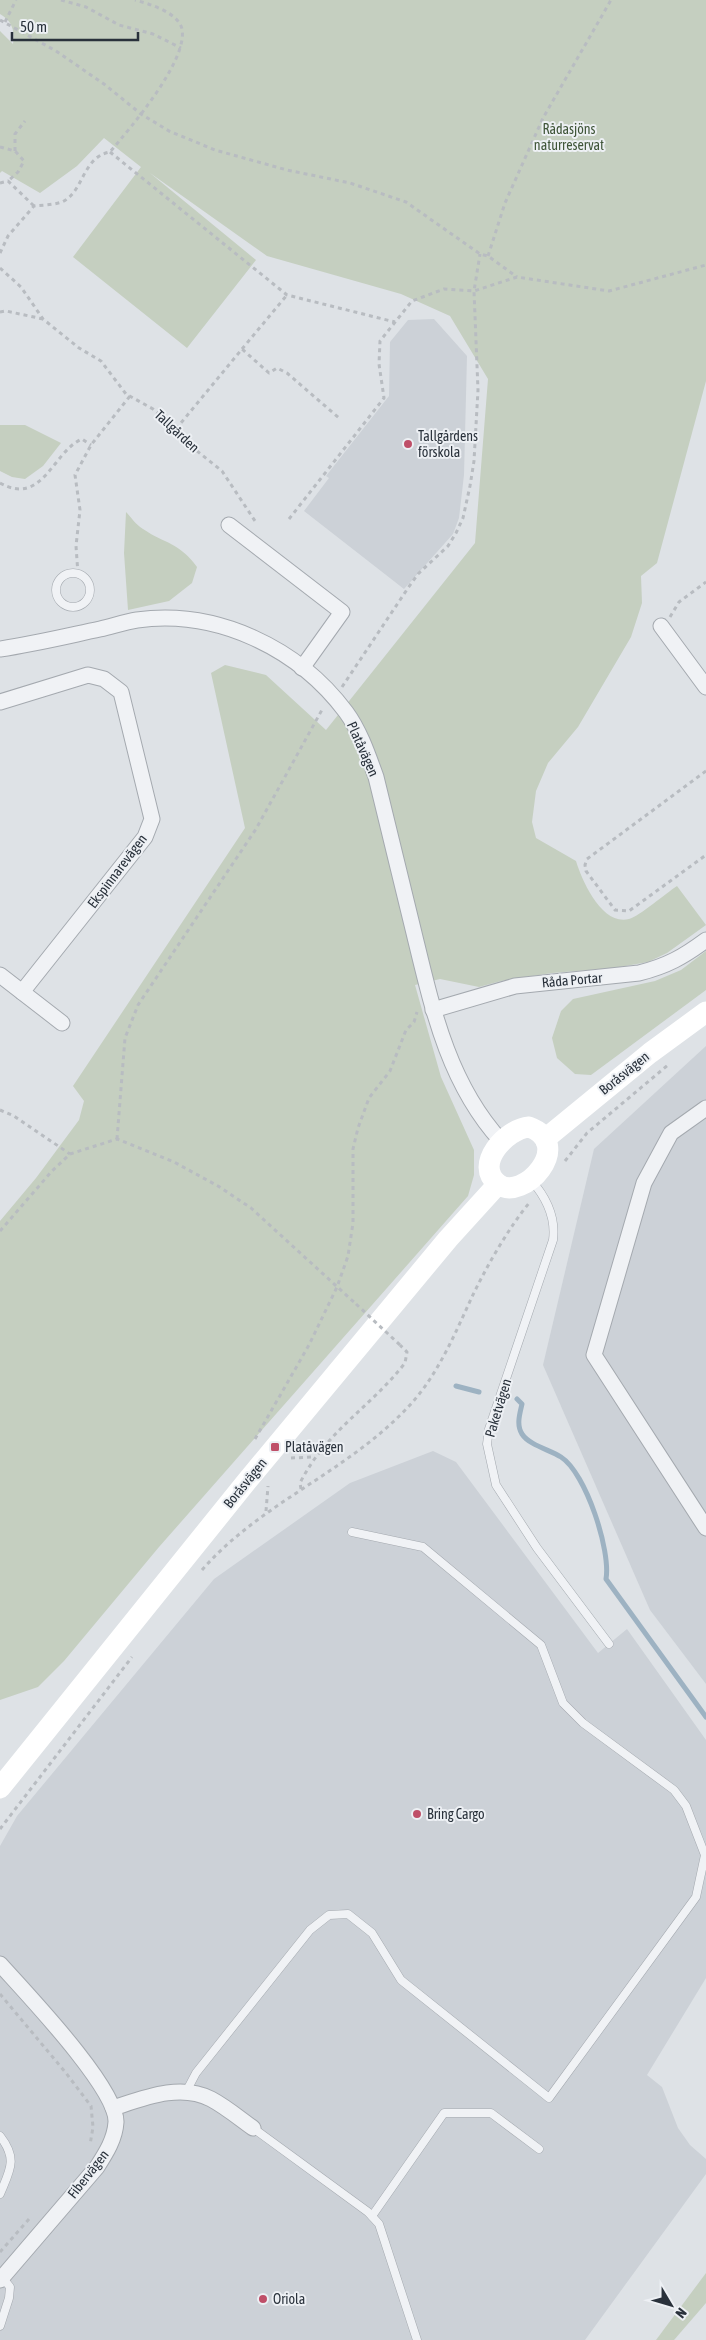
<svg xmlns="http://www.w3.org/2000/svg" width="706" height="2340" viewBox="0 0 706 2340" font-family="'Asap Condensed',sans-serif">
<rect width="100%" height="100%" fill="#dee2e6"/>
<g fill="#ccd1d7">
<path d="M 434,319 L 467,356 L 464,475 L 459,518 L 453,534 L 404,589 L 304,511 L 329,478 L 326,476 L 389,396 L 390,342 L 408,320 Z"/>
<path d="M 706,1046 L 706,1684 L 650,1610 L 543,1365 L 594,1149 Z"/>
<path d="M 433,1451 L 456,1462 L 598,1653 L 627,1629 L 706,1740 L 706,1978 L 647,2075 L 662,2087 L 678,2128 L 690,2145 L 706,2159 L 706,2174 L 585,2340 L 0,2340 L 0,1846 L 17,1816 L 214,1579 L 350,1483 Z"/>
</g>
<g fill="#c5cfc0">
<path d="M 0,0 L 706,0 L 706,381 L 657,563 L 641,576 L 642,603 L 631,637 L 578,727 L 548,763 L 536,791 L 532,822 L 536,838 L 576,861 C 582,881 602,926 629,919 C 640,916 666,893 677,886 L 706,925 L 667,953 L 648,962 L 614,968 L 552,973 L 501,981 L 479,987 L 440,979 L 415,985 L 441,1077 L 474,1150 L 474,1175 L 468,1196 L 159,1547 L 64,1661 L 38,1687 L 0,1700 L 0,1221 L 36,1178 L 79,1120 L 84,1101 L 73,1086 L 245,828 L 211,673 L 225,665 L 266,675 L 326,730 L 475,543 L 488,379 L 450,316 L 401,294 L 267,256 L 150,173 L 256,260 L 187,348 L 73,257 L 141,167 L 104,138 L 77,166 L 40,193 L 2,171 L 0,173 L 0,31 L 13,44 C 15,30 12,21 0,14 Z"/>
<path d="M 0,425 L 25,425 L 61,443 L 43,466 L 25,479 L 12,477 L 0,471 Z"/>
<path d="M 126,512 C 131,517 136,525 143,529 C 165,544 179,542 197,567 L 192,583 L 169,601 L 128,610 L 124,553 Z"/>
<path d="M 706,951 L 706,990 L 591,1075 L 575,1074 L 557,1058 L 552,1038 L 561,1011 L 573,999 L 655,981 L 681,970 Z"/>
<path d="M 706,2273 L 706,2303 L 674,2340 L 656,2340 Z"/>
</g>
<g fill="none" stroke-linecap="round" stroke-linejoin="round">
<g stroke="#9db2c2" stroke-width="5">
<path d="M 456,1386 L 479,1392"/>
<path d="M 517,1399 L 522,1404 C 520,1413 516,1425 522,1434 C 529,1445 550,1450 561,1457 C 586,1473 611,1551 606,1579 L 706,1717"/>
</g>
<defs>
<g id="lane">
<circle cx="73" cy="590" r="17"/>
<path d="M 531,1180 C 546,1197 556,1217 553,1240 L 489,1429 L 487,1444 L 496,1485 L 537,1548 L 609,1644"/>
<path d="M 186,2092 L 196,2073 L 310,1930 L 329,1915 L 348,1914 L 372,1933 L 401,1980 L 549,2098 L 696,1897 L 705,1855 L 686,1806 L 674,1790 L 583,1723 L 563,1703 L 541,1645 L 423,1547 L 352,1532"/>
<path d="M 253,2128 L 368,2212 L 379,2224 L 417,2340"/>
<path d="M 0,2136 C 18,2159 10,2170 0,2194"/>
<path d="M 372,2216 L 444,2113 L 491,2113 L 539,2149"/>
<path d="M 0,2326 L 9,2298 L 10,2287 L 2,2277"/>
</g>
<g id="street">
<path d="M 229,525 L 342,612 L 302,668"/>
<path d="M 661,626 L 706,687"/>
<path d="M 0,649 C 34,644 67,636 100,629 C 113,626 125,622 137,620 C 217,609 298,648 346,712 C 360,731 368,755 376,777 C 389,829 401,881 414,933 C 432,1007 448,1083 501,1141"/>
<path d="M 0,702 L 88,675 L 104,679 L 121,692 L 152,819 L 145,837 L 22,992 L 62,1023"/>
<path d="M 0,975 L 22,992"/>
<path d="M 433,1010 L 515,986 L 639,973 C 667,966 683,957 706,940"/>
<path d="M 706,1108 L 671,1133 L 644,1183 L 594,1355 L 706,1528"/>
<path d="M 0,1964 C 25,1992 117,2088 116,2122 C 115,2139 106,2153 97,2167 L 0,2280"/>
<path d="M 113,2108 C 144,2098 180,2083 211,2099 C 226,2107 239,2118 253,2128"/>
</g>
</defs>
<use href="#lane" stroke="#a4a9af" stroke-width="9"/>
<use href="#street" stroke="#a4a9af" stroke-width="17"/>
<g stroke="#b8bcc1" stroke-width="3" stroke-dasharray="4 4" stroke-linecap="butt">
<path d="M 61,0 L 86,7 L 119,25 L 153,34 L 181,48"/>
<path d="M 0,20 L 56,51 L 104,84 L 141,114 L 169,131 L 215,150 L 287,170 L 350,183 L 406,202 L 480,254 L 488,256 L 517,277"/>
<path d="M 5,22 L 16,0"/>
<path d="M 0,147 L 15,151 L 24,161 L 18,172 L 8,181"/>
<path d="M 15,151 L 15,134 L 25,121"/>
<path d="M 110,152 L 287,295 L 395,322"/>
<path d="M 0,183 L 8,181 L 34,206"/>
<path d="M 0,253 L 8,236 L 34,206 C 43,205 53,205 62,202 C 84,192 82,157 110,152 C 131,127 188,61 182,29 C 178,12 149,4 135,0"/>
<path d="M 488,256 L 505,203 L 543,118 L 611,0"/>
<path d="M 0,268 L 21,287 L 43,319 L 79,348 L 101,361 L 126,394 L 153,409 L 176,429 L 192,447 L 222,471 L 257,524"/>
<path d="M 0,312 L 6,311 L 43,319"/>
<path d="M 242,349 L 287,295"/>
<path d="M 176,429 L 242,349 L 269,373 L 277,368 L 287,373 L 339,418"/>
<path d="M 0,483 C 43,507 53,451 82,439 L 91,445"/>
<path d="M 289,519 L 384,398 L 379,364 L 380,341 L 412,301 L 444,289 L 474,291 L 517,277 L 609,291 L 706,265"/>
<path d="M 78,574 L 76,546 L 80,510 L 75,475 L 91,445 L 130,396"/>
<path d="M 670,617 L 679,602 L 706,582"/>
<path d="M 342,687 L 408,588 L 418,574 L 448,546 L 456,533 L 463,518 L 470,486 L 474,461 L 478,390 L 474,291 L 480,254"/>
<path d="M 706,771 L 587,859 L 585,865 L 586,871 L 615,910 L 629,911 L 706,855"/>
<path d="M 0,1110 L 14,1116 L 70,1154"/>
<path d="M 117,1139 L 125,1038 L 138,1005 L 256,829 L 323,708"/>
<path d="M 565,1161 L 587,1133 L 668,1065"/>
<path d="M 0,1231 L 52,1171 L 70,1154 L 117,1139 L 174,1162 L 218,1186 L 251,1208 L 356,1304"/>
<path d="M 255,1439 L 309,1345 L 337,1287 L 348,1256 L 353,1223 L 353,1149 L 358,1128 L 369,1098 L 390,1071 L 406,1030 L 414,1022 L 417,1012"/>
<path d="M 291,1458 L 313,1457"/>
<path d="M 301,1489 L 300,1483 C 326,1431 371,1407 405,1363 L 407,1352 L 400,1345"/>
<path d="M 266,1511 L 268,1486"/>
<path d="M 202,1570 C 260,1503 348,1472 409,1406 C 437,1376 454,1336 471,1299 C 485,1269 509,1227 530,1202"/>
<path d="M 0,1829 L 132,1657"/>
<path d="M 0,1994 L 66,2073 L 91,2106 L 93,2127 L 90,2145"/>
<path d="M 0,2252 L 29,2219"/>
</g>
<use href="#lane" stroke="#f0f2f5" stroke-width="8"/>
<use href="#street" stroke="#f0f2f5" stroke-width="15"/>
<g stroke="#fff" stroke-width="21">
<path d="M 529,1127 C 576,1144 523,1203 498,1184 C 473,1165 506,1129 529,1127 Z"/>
<path d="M 545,1139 L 650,1053 L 706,1012"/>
<path d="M 0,1788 L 247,1481 L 448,1239 L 498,1184"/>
</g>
<path stroke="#b8bcc1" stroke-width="3" stroke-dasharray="4 4" stroke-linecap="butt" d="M 356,1304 L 400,1345"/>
</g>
<g fill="#bf4f68" stroke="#edf0f4" stroke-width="2">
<circle cx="408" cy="444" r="5"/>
<rect x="270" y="1442" width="10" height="10" rx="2.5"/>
<circle cx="417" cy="1814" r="5"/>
<circle cx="263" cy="2299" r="5"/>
</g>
<g text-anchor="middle" stroke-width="4" stroke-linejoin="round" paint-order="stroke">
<g font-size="14" fill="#3f5538" stroke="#edf0f4">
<text x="569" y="134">Rådasjöns<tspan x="569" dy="16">naturreservat</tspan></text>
</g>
<g font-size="14" fill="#29313b" stroke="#edf0f4">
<text transform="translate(177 431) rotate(43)" y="5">Tallgården</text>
<text transform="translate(363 749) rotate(66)" y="5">Platåvägen</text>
<text transform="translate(117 871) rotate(-53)" y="5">Ekspinnarevägen</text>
<text transform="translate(572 980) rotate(-5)" y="5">Råda Portar</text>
<text transform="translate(624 1073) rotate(-39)" y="5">Boråsvägen</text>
<text transform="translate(498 1408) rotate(-73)" y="5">Paketvägen</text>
<text transform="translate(245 1483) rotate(-51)" y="5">Boråsvägen</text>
<text transform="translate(88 2174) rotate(-52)" y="5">Fibervägen</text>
</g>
<g font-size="14" fill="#29313b" stroke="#edf0f4" text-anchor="start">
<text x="418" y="441">Tallgårdens<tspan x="418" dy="16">förskola</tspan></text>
<text x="285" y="1452">Platåvägen</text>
<text x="427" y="1819">Bring Cargo</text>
<text x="273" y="2304">Oriola</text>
</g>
</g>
<g transform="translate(671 2305) rotate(128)" stroke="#edf0f4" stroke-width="4" paint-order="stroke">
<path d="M0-4L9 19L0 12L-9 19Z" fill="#29313b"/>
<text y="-8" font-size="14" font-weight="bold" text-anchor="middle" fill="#29313b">N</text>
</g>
<path d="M12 32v8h126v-8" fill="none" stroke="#29313b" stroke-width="2.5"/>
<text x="20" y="32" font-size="15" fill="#29313b" stroke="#edf0f4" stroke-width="4" paint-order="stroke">50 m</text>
</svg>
